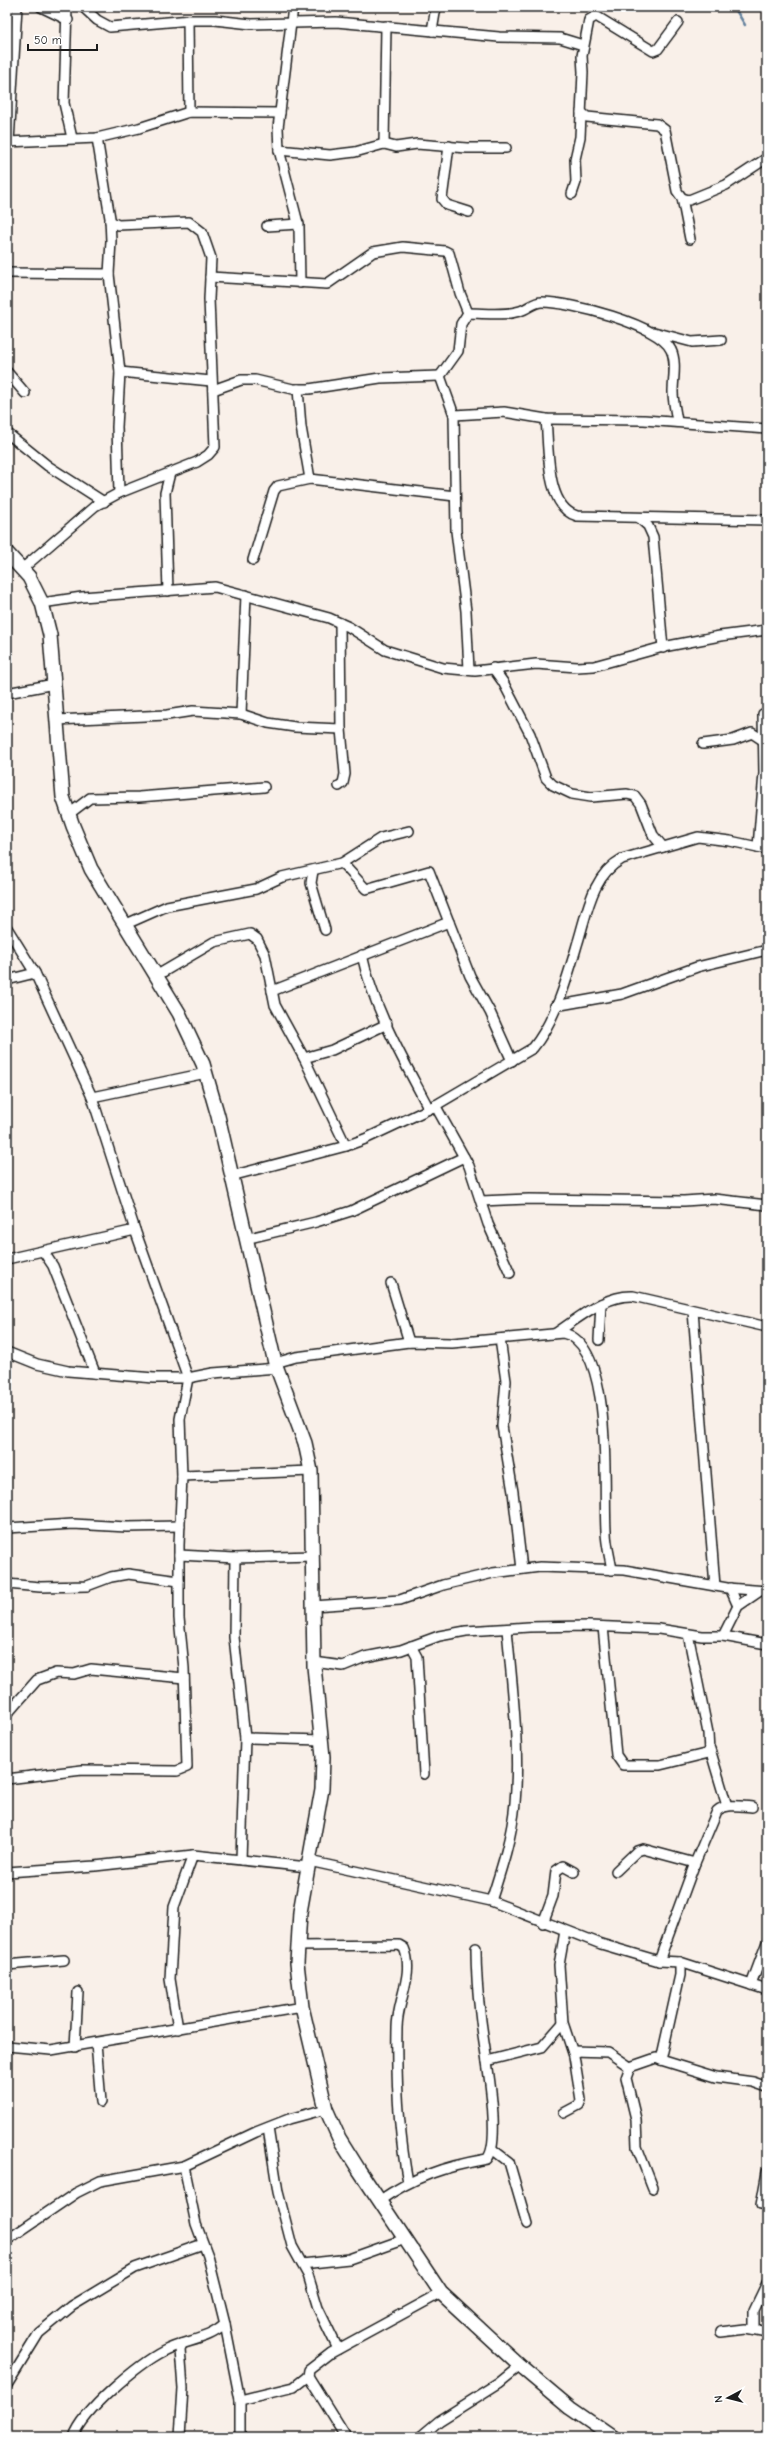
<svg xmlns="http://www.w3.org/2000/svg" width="774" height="2444" viewBox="0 0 774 2444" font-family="'Comic Neue',sans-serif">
<rect width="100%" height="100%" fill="#f9f0e9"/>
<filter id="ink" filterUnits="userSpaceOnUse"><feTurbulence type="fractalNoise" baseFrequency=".025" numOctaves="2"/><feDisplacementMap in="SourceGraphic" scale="8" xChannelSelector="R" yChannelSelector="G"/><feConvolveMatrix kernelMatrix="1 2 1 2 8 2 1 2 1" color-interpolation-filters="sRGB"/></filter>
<g filter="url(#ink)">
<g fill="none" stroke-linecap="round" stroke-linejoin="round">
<path stroke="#66839e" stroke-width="2.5" d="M 734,7 L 745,25"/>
<defs>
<g id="street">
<path d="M 41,7 L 68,20"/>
<path d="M 67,7 L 64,103 L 72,138"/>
<path d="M 83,7 L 97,20 L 110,27 L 191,20 L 215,20 L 251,24 L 336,22 L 499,37 L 560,38 L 583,45"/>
<path d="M 293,7 L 278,128 L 279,150 L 299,227 L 300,283"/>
<path d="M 188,20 L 189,112"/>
<path d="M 432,31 L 436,7"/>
<path d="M 581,112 L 587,117 L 657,124 L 665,130 L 677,191 L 682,198 L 690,239"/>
<path d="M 97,138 L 110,218 L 111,241 L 109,274 L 120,372 L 117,427 L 119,493"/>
<path d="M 7,142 L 97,138 L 139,128 L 189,112 L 280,113"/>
<path d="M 9,142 L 17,7"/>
<path d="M 384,144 L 386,26"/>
<path d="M 449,146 L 442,199 L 447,205 L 469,212"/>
<path d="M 279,150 L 330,155 L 355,152 L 384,144 L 396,147 L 417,144 L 467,148 L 506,148"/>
<path d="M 572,194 L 576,182 L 575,159 L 580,137 L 583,72 L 582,56 L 589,20 L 596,16 L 653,51 L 658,49 L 678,22"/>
<path d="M 682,198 L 689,200 L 726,185 L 767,158"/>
<path d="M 267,226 L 299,224"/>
<path d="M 7,273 L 109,274"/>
<path d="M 210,277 L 327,284 L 373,252 L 403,247 L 445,251 L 449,253 L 460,293 L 468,313"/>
<path d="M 654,332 L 692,342 L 721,340"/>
<path d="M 7,372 L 25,393"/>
<path d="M 120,372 L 211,381"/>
<path d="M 298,389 L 301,427 L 310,479"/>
<path d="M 213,390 L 241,380 L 255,380 L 293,389 L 309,389 L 380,378 L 440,376"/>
<path d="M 454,415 L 504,412 L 546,419 L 644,420 L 767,429"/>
<path d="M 546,419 C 549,447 545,507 577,516 L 767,520"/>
<path d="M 7,433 L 48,466 L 104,502"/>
<path d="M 639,518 L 648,526 L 653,537 L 663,648"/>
<path d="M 253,560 L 274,491 L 278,486 L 310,479 L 455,496"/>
<path d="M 22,569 L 95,506 L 119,493 L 197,462 L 208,455 L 215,447 L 209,299 L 211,258 L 202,232 L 189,222 L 118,225 L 110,221"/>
<path d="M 168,591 L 165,493 L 170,473"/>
<path d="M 42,603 L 82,597 L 215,587 L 329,618 L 349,627 L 385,650 L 443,668 L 475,671 L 536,664 L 577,667 L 594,666 L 663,647 L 720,636 L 767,630"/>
<path d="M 493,668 L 503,682 L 530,734 L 546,778 L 553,785 L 572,794 L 591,797 L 627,794 L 635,796 L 641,804 L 653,835 L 663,847"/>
<path d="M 469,670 L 466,611 L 456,531 L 454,415 L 440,376 L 458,351 L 461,324 L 468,313 C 485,313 504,316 520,311 C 528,309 533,302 542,302 C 569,302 659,324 671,350 C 677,362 673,379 673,392 C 673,402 676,413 677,422"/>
<path d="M 7,693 L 54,684"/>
<path d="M 241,714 L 246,595"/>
<path d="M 56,720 L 167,715 L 193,711 L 241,714 L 268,723 L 295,727 L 341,729"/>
<path d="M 703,744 L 733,740 L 752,733 L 764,741"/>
<path d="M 339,786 L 343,783 L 345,774 L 341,729 L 340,623"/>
<path d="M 69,814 L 90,798 L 139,797 L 264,787"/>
<path d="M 758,847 L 764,773 L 763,714"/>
<path d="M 342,863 L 366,889 L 429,871 L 470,976 L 490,1012 L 512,1061"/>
<path d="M 313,871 L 311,883 L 325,930"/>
<path d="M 124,925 L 167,906 L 256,889 L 282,877 L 342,863 L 381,838 L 409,831"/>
<path d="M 7,928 L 35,973 L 92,1097 L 135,1230 L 188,1378 L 180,1419 L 182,1476 L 179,1545 L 179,1618 L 184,1668 L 187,1767 L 177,1771 L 82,1770 L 7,1779"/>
<path d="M 362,955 C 374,1010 403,1059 429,1109"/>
<path d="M 156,976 L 214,942 L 250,934 L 257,939 L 265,955 L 275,1005 L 304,1058 L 346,1146"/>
<path d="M 7,980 L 35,973"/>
<path d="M 272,991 L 449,922"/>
<path d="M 555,1006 L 622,994 L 697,967 L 767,950"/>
<path d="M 304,1058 L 332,1050 L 387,1024"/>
<path d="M 92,1097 L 206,1073"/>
<path d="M 435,1105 L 469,1166 L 488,1224 L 510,1273"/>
<path d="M 231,1176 L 346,1146 L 365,1139 L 431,1108 L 533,1048 C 555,1021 567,979 577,945 C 587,914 591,876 622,859 L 698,837 L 730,841 L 767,849"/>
<path d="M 481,1201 L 529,1199 L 684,1201 L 714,1199 L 767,1205"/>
<path d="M 245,1239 L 316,1222 L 351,1211 L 464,1157"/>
<path d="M 43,1251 L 53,1266 L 95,1373"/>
<path d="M 7,1259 L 135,1230"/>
<path d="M 391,1283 L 409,1342"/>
<path d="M 693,1311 L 715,1586"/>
<path d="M 556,1333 C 579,1318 604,1295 633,1296 L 767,1327"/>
<path d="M 500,1339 L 506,1381 L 502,1426 L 513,1492 L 522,1569"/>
<path d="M 599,1340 L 601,1304"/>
<path d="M 7,1352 L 37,1364 L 68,1371 L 154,1378 L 188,1378 L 213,1373 L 277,1368"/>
<path d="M 275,1363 L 296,1357 L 409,1342 L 452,1343 L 563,1333 C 615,1344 603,1489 606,1531 C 606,1544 610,1557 612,1570"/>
<path d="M 182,1476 L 311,1471"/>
<path d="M 7,1528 L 73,1524 L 127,1527 L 180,1526"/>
<path d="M 179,1555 L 235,1558 L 313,1556"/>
<path d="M 235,1558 L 234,1637 L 245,1738 L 241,1860"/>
<path d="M 7,1584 L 40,1587 L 87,1586 L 111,1577 L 128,1574 L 179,1581"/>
<path d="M 730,1588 L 738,1606"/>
<path d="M 313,1606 L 400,1600 L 443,1585 L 493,1573 L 540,1567 L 624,1570 L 727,1588 L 767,1591"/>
<path d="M 603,1627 L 616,1755 L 623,1765 L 660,1765 L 709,1753 L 708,1733 L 688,1634"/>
<path d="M 723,1636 L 738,1606 L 760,1591"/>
<path d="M 411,1646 L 417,1657 L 424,1774"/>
<path d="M 314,1662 L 343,1666 L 365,1657 L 401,1650 L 439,1636 L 466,1631 L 529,1627 L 589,1626 L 659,1629 L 702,1636 L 723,1636 L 767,1644"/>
<path d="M 7,1714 L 37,1680 L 56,1673 L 74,1674 L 91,1669 L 184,1678"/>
<path d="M 245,1738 L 322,1740"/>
<path d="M 710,1749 L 727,1806"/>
<path d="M 309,1861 L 491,1901 L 601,1944 L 659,1961 L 680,1962 L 767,1990"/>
<path d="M 616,1871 L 637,1851 L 643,1849 L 695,1863"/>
<path d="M 7,1872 L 95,1866 L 193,1855 L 308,1867"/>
<path d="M 491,1901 C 501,1870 512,1837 515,1803 C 520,1745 512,1687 507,1629"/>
<path d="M 543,1923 L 553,1896 L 556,1871 L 563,1866 L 574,1872"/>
<path d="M 298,1946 L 399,1945 L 404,1948 C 415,1974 397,2001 397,2028 C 396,2080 398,2130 408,2182"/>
<path d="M 659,1961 L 695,1863 L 717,1811 C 725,1803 741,1806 752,1807"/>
<path d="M 7,1965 L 64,1960"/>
<path d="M 751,1985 L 767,1942"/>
<path d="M 178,2029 L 170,1979 L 174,1907 L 193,1855"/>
<path d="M 96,2043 L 101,2102"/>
<path d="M 7,2046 L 51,2050 L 302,2007"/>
<path d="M 75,2047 L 78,1992"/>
<path d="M 573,2051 L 608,2052 L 630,2067 L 656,2058 L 661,2060 L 680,1975 L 680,1962"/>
<path d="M 661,2060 L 716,2077 L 753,2082 L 767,2087"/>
<path d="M 487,2061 L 542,2047 L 563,2023"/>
<path d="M 630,2067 L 626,2078 L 636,2119 L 637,2147 L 653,2188"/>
<path d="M 564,2113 L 579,2105 L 581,2100 L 574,2056 L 563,2023 L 559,1965 L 565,1931"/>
<path d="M 268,2128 L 278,2192 L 292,2246 L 308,2275 L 318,2308 L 338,2349"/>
<path d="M 492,2149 L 509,2162 L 527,2224"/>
<path d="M 184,2166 L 196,2224 L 208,2256 L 225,2324 L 240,2400 L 240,2435"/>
<path d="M 379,2201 C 413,2177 446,2166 487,2159 C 503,2141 484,2047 481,2021 C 478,1997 476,1972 476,1948"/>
<path d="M 761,2205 L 767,2172"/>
<path d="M 7,2240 L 76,2193 L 100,2181 L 184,2166 L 256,2132 L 289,2119 L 326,2109"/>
<path d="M 302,2264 L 349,2259 L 405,2239"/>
<path d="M 754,2330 L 754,2310 L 767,2283"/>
<path d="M 721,2332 L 746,2329 L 767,2333"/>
<path d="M 7,2385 L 39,2333 L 72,2306 L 135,2268 L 203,2244"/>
<path d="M 240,2400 L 294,2387 L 308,2376"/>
<path d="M 74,2437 C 83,2410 139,2364 164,2351 C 185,2340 209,2340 225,2324"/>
<path d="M 180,2437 L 183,2388 L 180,2349 L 182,2344"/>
<path d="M 346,2437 L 308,2376 L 309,2370 L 331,2353 L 441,2293"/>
<path d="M 420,2437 L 439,2421 L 499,2383 L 520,2366"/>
</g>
<path id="secondary" d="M 7,553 L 29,577 L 42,603 L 50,635 L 63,797 L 73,826 L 91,869 L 179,1013 L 203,1064 L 218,1116 L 275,1363 L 305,1443 L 311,1471 L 314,1666 L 323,1757 L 322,1789 L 300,1912 L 297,1963 L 302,2007 L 326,2109 L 339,2138 L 359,2170 L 441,2293 L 520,2366 L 570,2408 L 612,2437"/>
</defs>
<use href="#street" stroke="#1c1c1c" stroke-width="12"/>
<use href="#secondary" stroke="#1c1c1c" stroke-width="16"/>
<use href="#street" stroke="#fff" stroke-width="9"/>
<use href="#secondary" stroke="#fff" stroke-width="13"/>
</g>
</g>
<rect width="774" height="2444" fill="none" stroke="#fff" stroke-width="24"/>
<rect x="12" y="12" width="750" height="2420" fill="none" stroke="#1c1c1c" stroke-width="1.5" filter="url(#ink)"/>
<g transform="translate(728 2398) rotate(263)" stroke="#ffffff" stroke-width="3" paint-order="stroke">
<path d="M0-3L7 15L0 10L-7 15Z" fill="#1c1c1c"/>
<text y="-6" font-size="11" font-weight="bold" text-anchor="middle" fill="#1c1c1c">N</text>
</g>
<path d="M28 44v6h69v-6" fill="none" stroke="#1c1c1c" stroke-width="2"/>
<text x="34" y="44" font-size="12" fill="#1c1c1c" stroke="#ffffff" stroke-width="3" paint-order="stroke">50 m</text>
</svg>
